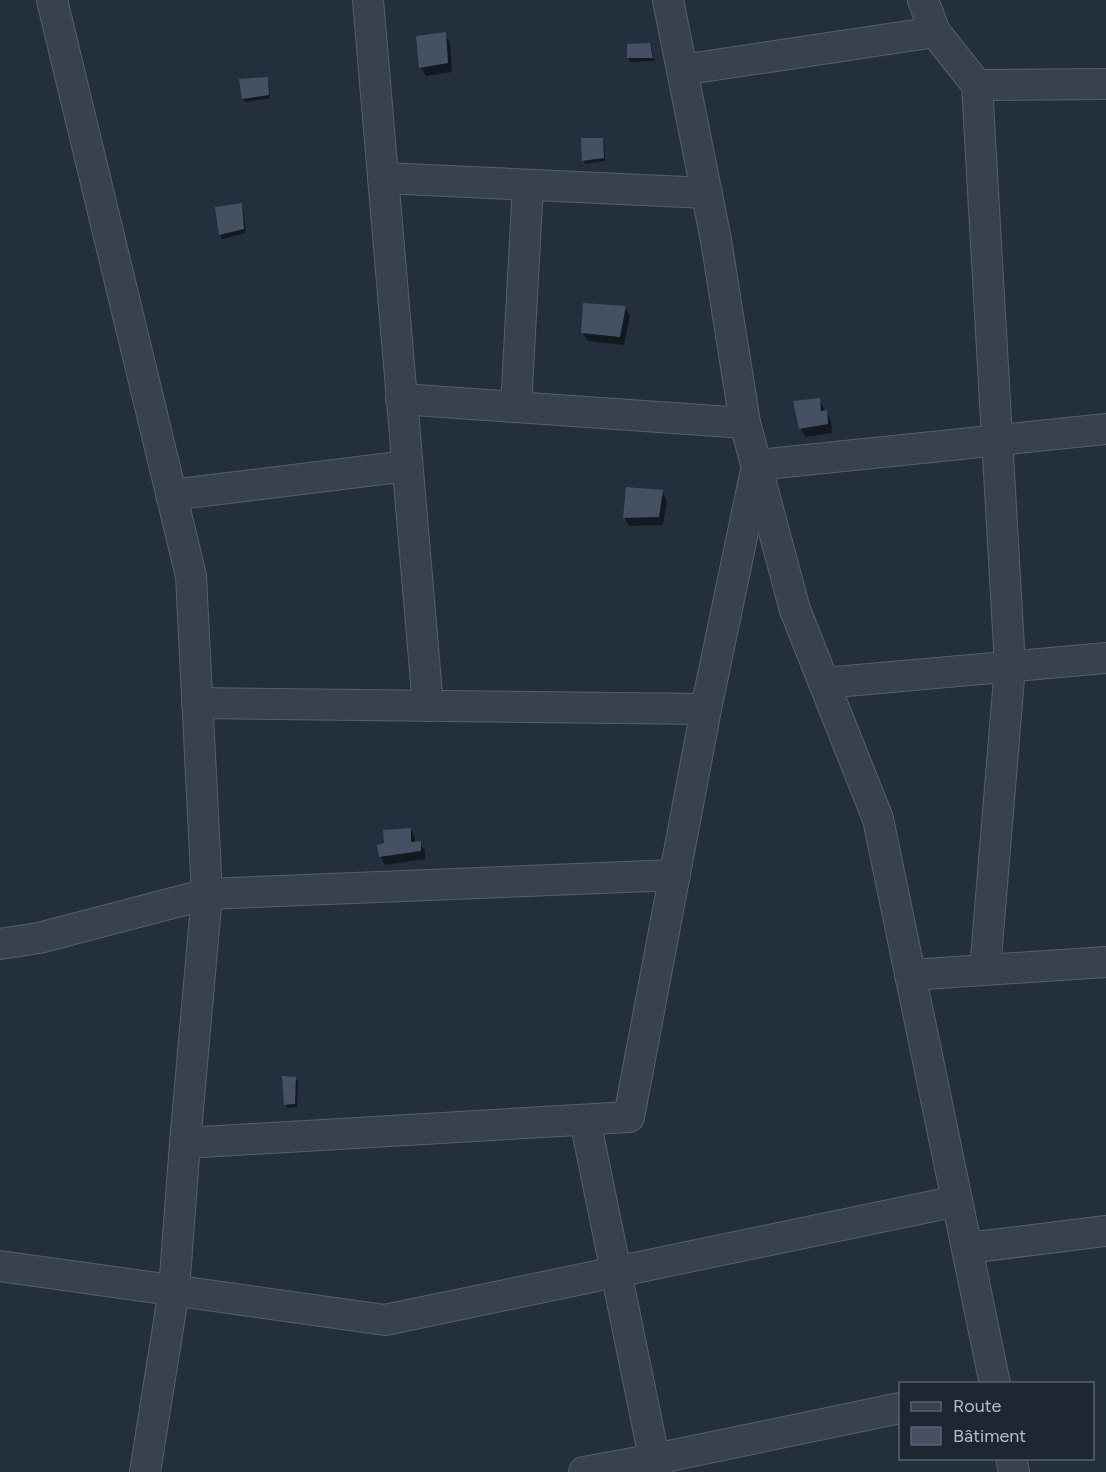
<svg xmlns="http://www.w3.org/2000/svg" width="1106" height="1472" viewBox="0 0 1106 1472" font-family="Figtree,sans-serif">
<rect width="100%" height="100%" fill="#242f3e"/>
<g fill="#0007">
<path d="M 445,34 L 450,43 L 452,72 L 426,76 L 421,68 L 417,37 Z"/>
<path d="M 649,44 L 652,48 L 654,61 L 630,62 L 628,58 L 628,45 Z"/>
<path d="M 267,78 L 269,82 L 270,98 L 245,102 L 243,99 Z"/>
<path d="M 602,139 L 604,143 L 605,161 L 585,164 L 583,160 Z"/>
<path d="M 241,205 L 243,208 L 246,233 L 222,239 L 220,235 L 217,208 Z"/>
<path d="M 625,307 L 630,316 L 624,345 L 588,341 L 583,333 Z"/>
<path d="M 819,400 L 824,408 L 824,412 L 826,412 L 831,420 L 832,433 L 805,437 L 801,429 Z"/>
<path d="M 662,492 L 667,500 L 663,525 L 629,526 L 624,517 Z"/>
<path d="M 411,829 L 415,838 L 415,843 L 420,843 L 425,851 L 425,859 L 385,865 L 380,856 L 386,844 Z"/>
<path d="M 295,1078 L 298,1082 L 297,1107 L 287,1108 L 285,1104 Z"/>
</g>
<g fill="#455162">
<path d="M 446,32 L 448,63 L 419,68 L 416,36 Z"/>
<path d="M 650,43 L 653,58 L 627,58 L 627,44 Z"/>
<path d="M 268,77 L 269,95 L 242,99 L 239,79 Z"/>
<path d="M 581,138 L 603,138 L 604,158 L 582,161 Z"/>
<path d="M 242,203 L 244,229 L 219,235 L 215,207 Z"/>
<path d="M 583,303 L 626,306 L 620,337 L 581,333 Z"/>
<path d="M 820,398 L 821,411 L 827,410 L 828,424 L 799,429 L 793,401 Z"/>
<path d="M 626,487 L 663,490 L 659,517 L 623,518 Z"/>
<path d="M 411,828 L 411,842 L 421,841 L 421,851 L 379,857 L 377,845 L 384,843 L 383,830 Z"/>
<path d="M 282,1076 L 296,1077 L 295,1104 L 284,1105 Z"/>
</g>
<g fill="none" stroke-linecap="round" stroke-linejoin="round">
<defs>
<g id="minor">
<path d="M 52,0 L 191,576 L 207,894 L 185,1143 L 174,1290 L 145,1472"/>
<path d="M 368,0 L 428,706"/>
<path d="M 668,0 L 716,240 L 745,423 L 795,610 L 878,819 L 995,1384"/>
<path d="M 923,0 L 935,32 L 977,85 L 1010,666 L 985,970"/>
<path d="M 682,70 L 935,32"/>
<path d="M 977,85 L 1106,84"/>
<path d="M 383,178 L 707,193"/>
<path d="M 401,399 L 745,423"/>
<path d="M 516,407 L 528,185"/>
<path d="M 171,495 L 407,466"/>
<path d="M 824,683 L 1106,658"/>
<path d="M 197,703 L 706,709"/>
<path d="M 0,944 L 39,938 L 207,894 L 675,875"/>
<path d="M 910,975 L 1106,962"/>
<path d="M 585,1120 L 657,1472"/>
<path d="M 185,1143 L 629,1117 L 706,709 L 757,465 L 1106,429"/>
<path d="M 967,1248 L 1106,1231"/>
<path d="M 0,1266 L 385,1320 L 957,1201"/>
<path d="M 1011,1458 L 1014,1472"/>
<path d="M 584,1472 L 655,1459 L 900,1408"/>
</g>
</defs>
<use href="#minor" stroke="#565f6c" stroke-width="32"/>
<use href="#minor" stroke="#38414e" stroke-width="30"/>
</g>
<rect x="899" y="1382" width="195" height="78" fill="#1d2633" stroke="#59626f" stroke-width="1.5"/>
<rect x="911" y="1402" width="30" height="9" fill="#38414e" stroke="#59626f" stroke-width="1.5"/>
<text x="953" y="1412" font-size="18" fill="#b4bcc9">Route</text>
<rect x="911" y="1427" width="30" height="18" fill="#455162" stroke="#59626f" stroke-width="1.5"/>
<text x="953" y="1442" font-size="18" fill="#b4bcc9">Bâtiment</text>
</svg>
